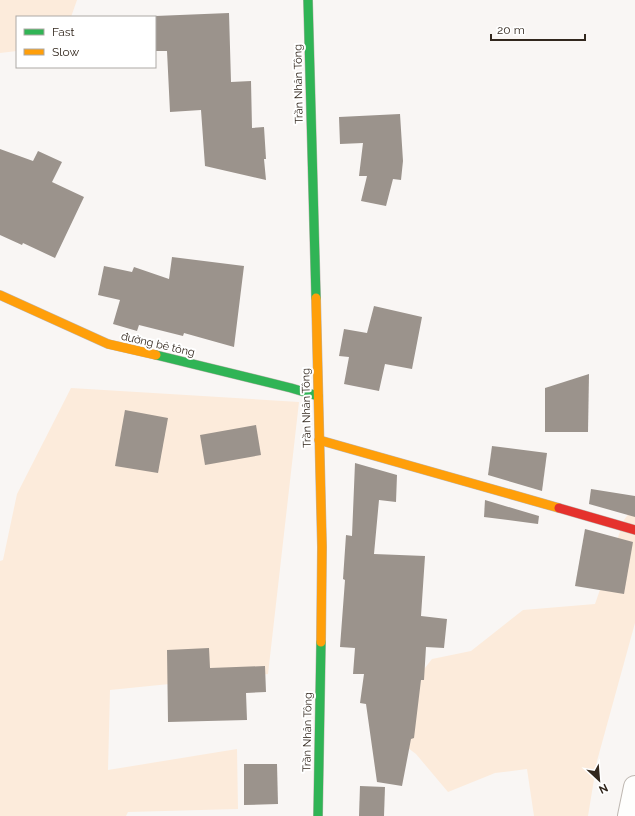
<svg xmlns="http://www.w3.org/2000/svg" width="635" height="816" viewBox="0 0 635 816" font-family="Raleway,sans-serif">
<rect width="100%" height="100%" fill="#f9f6f4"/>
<g fill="#fcebdb">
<path d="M 0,0 L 77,0 L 71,17 L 17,17 L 17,51 L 0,53 Z"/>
<path d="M 71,388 L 299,402 L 268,674 L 110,690 L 108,770 L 237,749 L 238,809 L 128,812 L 126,816 L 0,816 L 0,561 L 3,560 L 17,494 Z"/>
<path d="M 635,505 L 635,623 L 597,761 L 588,816 L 534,816 L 527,769 L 495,773 L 448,792 L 416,754 L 392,736 L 399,701 L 432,659 L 471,651 L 523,610 L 595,604 L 624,520 Z"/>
</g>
<g fill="#9b938c">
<path d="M 229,13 L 231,82 L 251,81 L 252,128 L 264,127 L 266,159 L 264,159 L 266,180 L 205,166 L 201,110 L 170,112 L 167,51 L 155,51 L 155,16 Z"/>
<path d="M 400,114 L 403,161 L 401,180 L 393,179 L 386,206 L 361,201 L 367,176 L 359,176 L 363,143 L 340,144 L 339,117 Z"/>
<path d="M 0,149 L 33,161 L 38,151 L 62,162 L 52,182 L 84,197 L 55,258 L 23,243 L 22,245 L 0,235 Z"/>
<path d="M 172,257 L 244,266 L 234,347 L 184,333 L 183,336 L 139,325 L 137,331 L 113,324 L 120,300 L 98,295 L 104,266 L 132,272 L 134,267 L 169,279 Z"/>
<path d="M 374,306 L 422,317 L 412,369 L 385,364 L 379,391 L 344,384 L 349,357 L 339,356 L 344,329 L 367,333 Z"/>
<path d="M 589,374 L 588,432 L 545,432 L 545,388 Z"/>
<path d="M 125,410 L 168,418 L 158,473 L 115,466 Z"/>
<path d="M 256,425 L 261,455 L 205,465 L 200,435 Z"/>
<path d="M 492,446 L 547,453 L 542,491 L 488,475 Z"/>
<path d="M 355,463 L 397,475 L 396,502 L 379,500 L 374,554 L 425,556 L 421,616 L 447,619 L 444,648 L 426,647 L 424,680 L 421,680 L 414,738 L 411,739 L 402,786 L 377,782 L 366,704 L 360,703 L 364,674 L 353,674 L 355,648 L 340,647 L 345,580 L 343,579 L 346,535 L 352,536 Z"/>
<path d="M 591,489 L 635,496 L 635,517 L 589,504 Z"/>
<path d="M 485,500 L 539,516 L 538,524 L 484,517 Z"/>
<path d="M 585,529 L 633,542 L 624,594 L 575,586 Z"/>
<path d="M 209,648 L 210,668 L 265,666 L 266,692 L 246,693 L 247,720 L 168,722 L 167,650 Z"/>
<path d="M 244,764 L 277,764 L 278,804 L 244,805 Z"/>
<path d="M 360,786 L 385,787 L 384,816 L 359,816 Z"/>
</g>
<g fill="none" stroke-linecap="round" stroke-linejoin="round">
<defs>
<path id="street" d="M 629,816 L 635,787"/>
<g id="fast">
<path d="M 308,0 L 316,298"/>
<path d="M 156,355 L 291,388 L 318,396"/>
<path d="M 318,816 L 321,642"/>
</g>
<g id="slow">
<path d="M 0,295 L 108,344 L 156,355"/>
<path d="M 316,298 L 322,547 L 321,642"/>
<path d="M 319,440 L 559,508"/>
</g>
<path id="jam" d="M 559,508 L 635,530"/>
</defs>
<use href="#street" stroke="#beb7b1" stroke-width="24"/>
<use href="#fast" stroke="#beb7b1" stroke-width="10"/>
<use href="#slow" stroke="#beb7b1" stroke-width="10"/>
<use href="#jam" stroke="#beb7b1" stroke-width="10"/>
<use href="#street" stroke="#fefefd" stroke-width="22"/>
<use href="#fast" stroke="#30b455" stroke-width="9"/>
<use href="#slow" stroke="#ff9f0a" stroke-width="9"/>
<use href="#jam" stroke="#e5322d" stroke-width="9"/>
</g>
<g text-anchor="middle" stroke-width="4" stroke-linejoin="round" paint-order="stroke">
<g font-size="11" fill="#32271d" stroke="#fff">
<text transform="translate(298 84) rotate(-91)" y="4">Trần Nhân Tông</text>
<text transform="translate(158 344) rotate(13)" y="4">đường bê tông</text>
<text transform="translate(306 408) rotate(-91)" y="4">Trần Nhân Tông</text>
<text transform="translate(307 732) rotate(-89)" y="4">Trần Nhân Tông</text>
</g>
</g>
<rect x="16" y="16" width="140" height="52" fill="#ffffff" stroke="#ada9a5"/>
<rect x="24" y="29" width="20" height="6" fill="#30b455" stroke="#ada9a5"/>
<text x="52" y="36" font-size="12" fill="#32271d">Fast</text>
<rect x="24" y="49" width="20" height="6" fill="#ff9f0a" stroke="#ada9a5"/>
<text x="52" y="56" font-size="12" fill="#32271d">Slow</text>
<g transform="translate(599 780) rotate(154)" stroke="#ffffff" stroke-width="3" paint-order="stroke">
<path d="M0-3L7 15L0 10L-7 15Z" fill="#32271d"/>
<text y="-6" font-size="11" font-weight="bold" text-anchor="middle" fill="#32271d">N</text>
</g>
<path d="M491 34v6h94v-6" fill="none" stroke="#32271d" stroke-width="2"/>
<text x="497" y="34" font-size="12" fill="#32271d" stroke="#ffffff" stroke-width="3" paint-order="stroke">20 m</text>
</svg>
